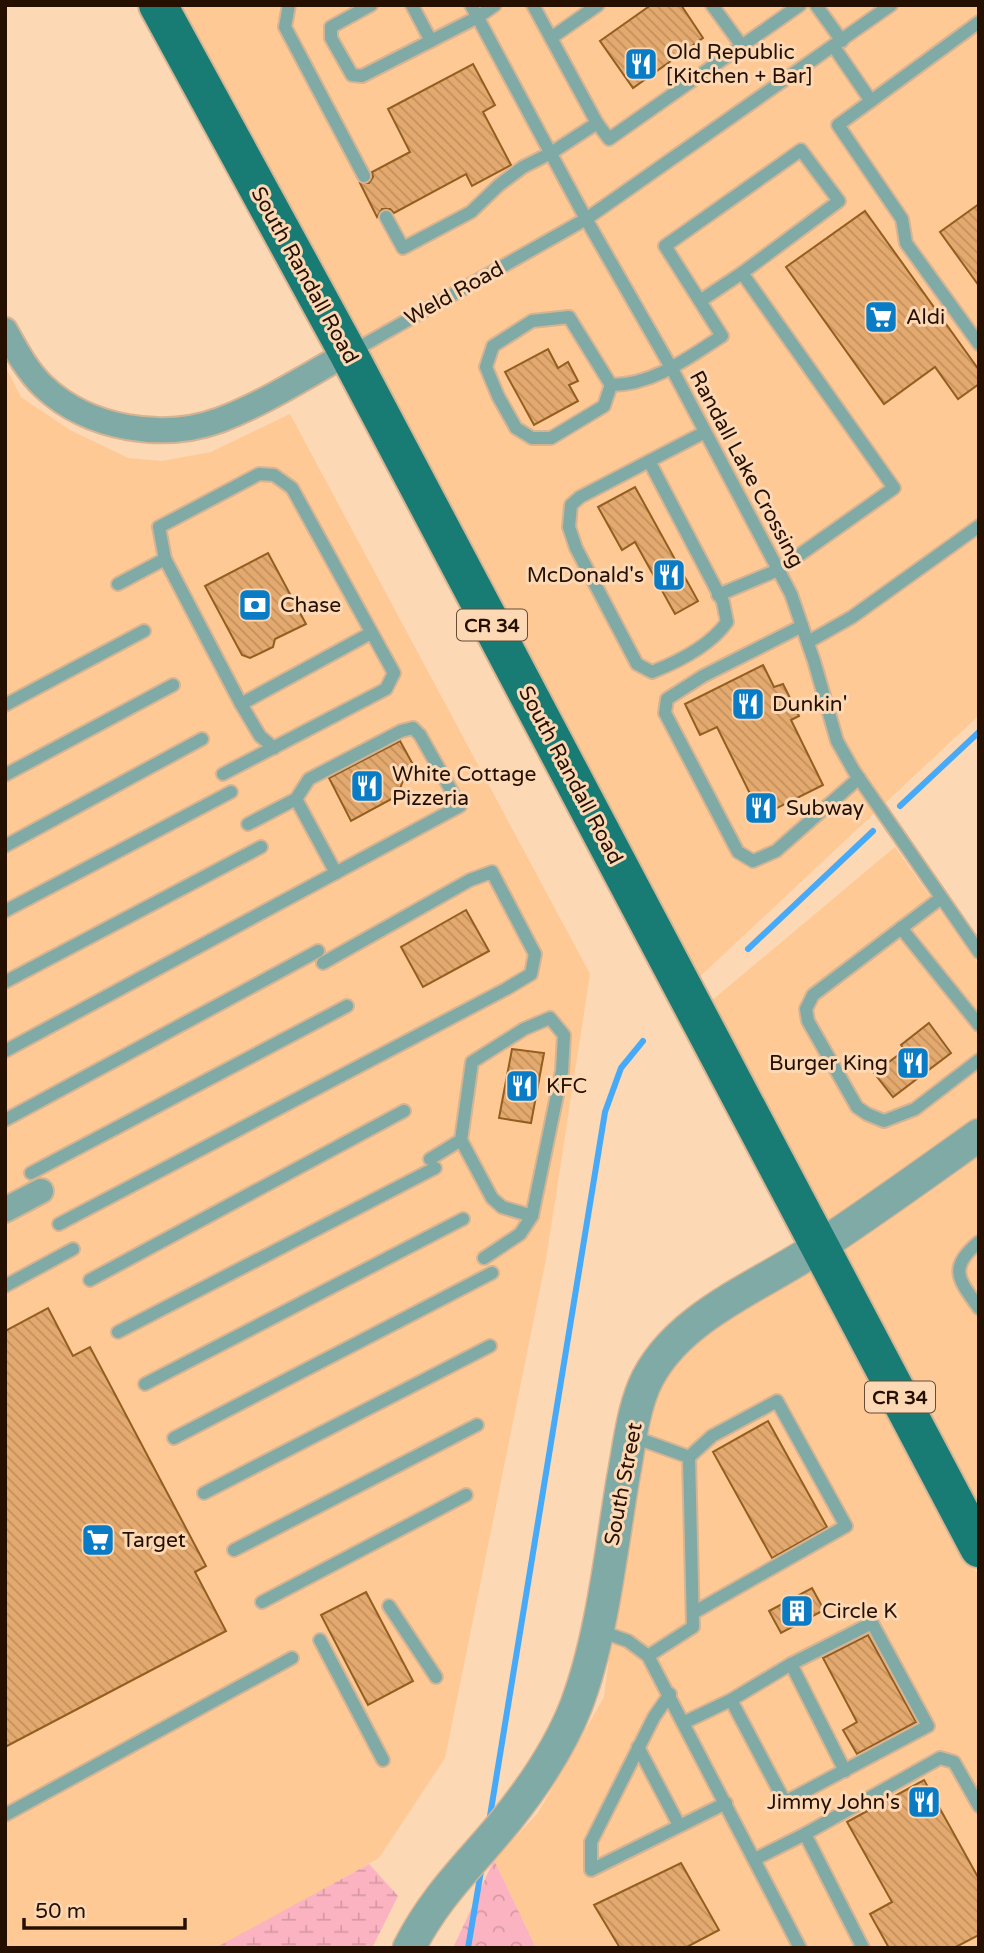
<svg xmlns="http://www.w3.org/2000/svg" width="984" height="1953" viewBox="0 0 984 1953" font-family="'Varela Round',sans-serif">
<defs>
<pattern id="forest-crowns" width="20" height="18" patternUnits="userSpaceOnUse" patternTransform="scale(1.75)"><rect width="20" height="18" fill="#fbb3c1"/><path d="M2 6a3 3 0 1 1 6 0M12 15a3 3 0 1 1 6 0" fill="none" stroke="#d799a4"/></pattern>
<pattern id="wetland-marsh" width="20" height="14" patternUnits="userSpaceOnUse" patternTransform="scale(1.75)"><rect width="20" height="14" fill="#fbb3c1"/><path d="M1 5h8M5 5V1M11 12h8M15 12V8" fill="none" stroke="#d799a4"/></pattern>
<pattern id="building-back-hatch" width="6" height="6" patternUnits="userSpaceOnUse" patternTransform="scale(1.75)"><rect width="6" height="6" fill="#e3a96e"/><path d="M-1 5l2 2M0 0l6 6M5-1l2 2" fill="none" stroke="#c3905e"/></pattern>
</defs>
<rect width="100%" height="100%" fill="#fcd8b5"/>
<g fill="#fec995">
<path d="M 165,5 L 979,5 L 979,715 L 692,984 Z"/>
<path d="M 5,366 L 21,397 L 70,430 L 128,458 L 162,461 L 211,452 L 290,414 L 590,974 L 546,1259 L 445,1758 L 379,1858 L 218,1948 L 5,1948 Z"/>
<path d="M 895,847 L 979,965 L 979,1127 L 824,1237 L 704,1007 Z"/>
<path d="M 979,1145 L 979,1526 L 831,1251 Z"/>
<path d="M 810,1263 L 979,1577 L 979,1948 L 536,1948 L 494,1860 L 538,1813 L 604,1697 L 619,1580 L 648,1411 L 686,1345 Z"/>
</g>
<path fill="url(#forest-crowns)" d="M 494,1860 L 536,1948 L 453,1948 Z"/>
<path fill="url(#wetland-marsh)" d="M 369,1864 L 398,1896 L 372,1948 L 215,1948 Z"/>
<g fill="none" stroke-linecap="round" stroke-linejoin="round">
<g stroke="#47aaf9" stroke-width="6">
<path d="M 900,806 L 979,732"/>
<path d="M 748,949 L 873,831"/>
<path d="M 490,1816 L 605,1112 L 621,1068 L 643,1041"/>
<path d="M 468,1948 L 481,1871"/>
</g>
</g>
<g fill="url(#building-back-hatch)" stroke="#935e20" stroke-width="2">
<path d="M 651,5 L 681,5 L 703,38 L 633,88 L 600,41 Z"/>
<path d="M 473,64 L 495,105 L 483,112 L 511,165 L 472,186 L 466,174 L 394,213 L 390,209 L 382,209 L 377,217 L 360,183 L 369,183 L 373,177 L 372,172 L 410,152 L 388,109 Z"/>
<path d="M 979,204 L 979,286 L 940,232 Z"/>
<path d="M 865,211 L 979,370 L 979,384 L 958,399 L 935,367 L 884,404 L 786,267 Z"/>
<path d="M 548,349 L 558,368 L 568,362 L 578,381 L 569,385 L 578,401 L 534,425 L 505,372 Z"/>
<path d="M 635,487 L 698,601 L 675,614 L 635,542 L 622,550 L 598,507 Z"/>
<path d="M 268,553 L 306,624 L 275,639 L 273,647 L 250,658 L 242,655 L 205,586 Z"/>
<path d="M 763,665 L 774,687 L 783,684 L 799,716 L 791,720 L 823,785 L 761,816 L 717,727 L 700,735 L 685,704 Z"/>
<path d="M 400,741 L 416,770 L 405,776 L 397,796 L 351,821 L 329,778 Z"/>
<path d="M 466,910 L 489,951 L 423,987 L 401,947 Z"/>
<path d="M 929,1023 L 951,1053 L 893,1097 L 874,1073 L 905,1050 L 901,1045 Z"/>
<path d="M 512,1049 L 544,1053 L 531,1123 L 499,1118 Z"/>
<path d="M 48,1308 L 73,1356 L 90,1347 L 206,1566 L 195,1572 L 226,1631 L 5,1747 L 5,1331 Z"/>
<path d="M 768,1421 L 827,1527 L 772,1558 L 713,1452 Z"/>
<path d="M 812,1588 L 824,1610 L 781,1633 L 769,1611 Z"/>
<path d="M 366,1592 L 413,1681 L 368,1705 L 321,1615 Z"/>
<path d="M 868,1635 L 916,1722 L 857,1754 L 843,1730 L 857,1722 L 823,1658 Z"/>
<path d="M 924,1780 L 979,1879 L 979,1935 L 954,1948 L 889,1948 L 870,1914 L 892,1902 L 847,1822 Z"/>
<path d="M 681,1863 L 719,1930 L 685,1948 L 620,1948 L 594,1905 Z"/>
</g>
<g fill="none" stroke-linecap="round" stroke-linejoin="round">
<defs>
<g id="service">
<path d="M 289,5 L 285,27 L 364,176"/>
<path d="M 371,5 L 331,27 L 331,38 L 352,75 L 362,76 L 478,17 L 495,5"/>
<path d="M 412,5 L 431,41"/>
<path d="M 471,5 L 586,219 L 672,369 L 791,594 L 814,661 L 837,741 L 854,771 L 979,952"/>
<path d="M 712,5 L 742,46"/>
<path d="M 816,5 L 842,41"/>
<path d="M 551,38 L 598,5"/>
<path d="M 834,47 L 871,101 L 979,22"/>
<path d="M 871,101 L 838,125 L 902,219 L 906,243 L 979,344"/>
<path d="M 597,123 L 609,139 L 800,5"/>
<path d="M 386,217 L 403,248 L 471,212 L 499,185 L 523,167 L 551,153 L 597,123 L 533,5"/>
<path d="M 700,301 L 742,273"/>
<path d="M 569,317 L 611,385 L 604,406 L 551,438 L 532,438 L 516,428 L 498,396 L 486,367 L 493,346 L 532,321 Z"/>
<path d="M 353,351 L 586,219 L 891,5"/>
<path d="M 611,385 C 653,385 688,358 722,336 L 665,246 L 801,150 L 839,201 L 742,273 L 894,488 L 778,570 L 718,595"/>
<path d="M 649,461 L 723,602 L 727,622 C 710,646 680,661 652,672 L 637,664 L 576,548 L 569,527 L 571,505 L 580,497 L 705,432"/>
<path d="M 165,559 L 241,704"/>
<path d="M 118,584 L 165,559 L 159,527 L 259,474 L 274,475 L 292,488 L 394,673 L 386,689 L 223,774"/>
<path d="M 802,626 L 703,676 L 667,699 L 665,713 L 738,852 L 753,861 L 776,851 L 859,778"/>
<path d="M 808,642 L 852,617 L 979,526"/>
<path d="M 5,705 L 144,631"/>
<path d="M 274,748 L 260,736 L 241,704 L 371,633"/>
<path d="M 5,775 L 173,685"/>
<path d="M 296,799 L 336,873"/>
<path d="M 5,846 L 202,739"/>
<path d="M 941,898 L 813,995 L 806,1009 L 808,1021 L 857,1107 L 867,1114 L 884,1121 L 915,1109 L 979,1060"/>
<path d="M 5,911 L 231,792"/>
<path d="M 901,928 L 979,1025"/>
<path d="M 5,982 L 261,847"/>
<path d="M 5,1051 L 460,806 L 420,735 L 413,728 L 401,731 L 309,779 L 296,799 L 248,824"/>
<path d="M 5,1120 L 318,951"/>
<path d="M 461,1140 L 492,1198 L 502,1207 L 532,1216"/>
<path d="M 430,1159 L 461,1140 L 472,1062 L 524,1029 L 550,1018 L 564,1035 L 562,1071 L 532,1216 L 520,1234 L 484,1258"/>
<path d="M 31,1173 L 347,1006"/>
<path d="M 59,1224 L 506,989 L 531,974 L 535,954 L 492,872 L 470,880 L 323,963"/>
<path d="M 979,1242 C 947,1268 959,1280 979,1308"/>
<path d="M 90,1280 L 404,1111"/>
<path d="M 5,1286 L 73,1249"/>
<path d="M 118,1332 L 435,1168"/>
<path d="M 145,1384 L 463,1219"/>
<path d="M 631,1436 L 689,1457 L 693,1627 L 648,1656"/>
<path d="M 174,1438 L 492,1273"/>
<path d="M 689,1457 L 712,1436 L 777,1401 L 846,1526 L 693,1613"/>
<path d="M 204,1493 L 490,1346"/>
<path d="M 234,1550 L 477,1425"/>
<path d="M 262,1602 L 466,1495"/>
<path d="M 389,1606 L 436,1677"/>
<path d="M 597,1630 L 628,1641 L 648,1656 L 800,1948"/>
<path d="M 320,1640 L 383,1760"/>
<path d="M 791,1664 L 845,1771"/>
<path d="M 670,1694 L 654,1717 L 591,1842 L 591,1870 L 726,1803"/>
<path d="M 685,1722 L 731,1700 L 791,1664 L 872,1623 L 928,1726 L 785,1802 L 731,1700"/>
<path d="M 638,1747 L 679,1825"/>
<path d="M 5,1815 L 292,1658"/>
<path d="M 805,1834 L 940,1758 L 954,1762 L 979,1806"/>
<path d="M 755,1859 L 805,1834 L 863,1948"/>
</g>
<g id="minor">
<path d="M 5,330 C 16,350 27,371 44,387 C 89,429 163,441 220,420 C 265,403 306,376 348,353"/>
<path d="M 5,1210 L 41,1191"/>
</g>
<path id="tertiary" d="M 409,1948 C 437,1893 471,1864 508,1818 C 535,1784 560,1747 576,1706 C 602,1638 611,1551 623,1479 C 629,1448 632,1415 644,1386 C 674,1316 764,1285 823,1244 C 876,1209 927,1172 979,1135"/>
<path id="primary" d="M 158,5 L 348,353 L 979,1548"/>
</defs>
<use href="#service" stroke="#d5b494" stroke-width="16"/>
<use href="#minor" stroke="#d5b494" stroke-width="28"/>
<use href="#tertiary" stroke="#d5b494" stroke-width="35"/>
<use href="#primary" stroke="#d5b494" stroke-width="42"/>
<use href="#service" stroke="#80aaa5" stroke-width="12"/>
<use href="#minor" stroke="#80aaa5" stroke-width="24"/>
<use href="#tertiary" stroke="#80aaa5" stroke-width="32"/>
<use href="#primary" stroke="#197c74" stroke-width="38"/>
</g>
<defs>
<symbol id="restaurant-square" viewBox="-11 -11 22 22"><rect x="-9" y="-9" width="18" height="18" rx="4" fill="#097cc5" stroke="#fcd8b5"/><path d="M-5-6h1v4h1v-4h1v4h1v-4h1v5L-1.5 .5V6h-2V.5L-5-1ZM5-6V6H3V1.5H1.5Q1.5-4 5-6Z" fill="#fff"/></symbol>
<symbol id="supermarket-square" viewBox="-11 -11 22 22"><rect x="-9" y="-9" width="18" height="18" rx="4" fill="#097cc5" stroke="#fcd8b5"/><path d="M-6-5.5h2.5l.6 2H6L4.5 2H-2.5L-4.4-4H-6ZM-1.5 3.2a1.3 1.3 0 1 0 .1 0ZM3 3.2a1.3 1.3 0 1 0 .1 0Z" fill="#fff"/></symbol>
<symbol id="bank-square" viewBox="-11 -11 22 22"><rect x="-9" y="-9" width="18" height="18" rx="4" fill="#097cc5" stroke="#fcd8b5"/><path d="M-6-4H6V4H-6ZM0-2.3a2.3 2.3 0 1 0 0 4.6a2.3 2.3 0 1 0 0-4.6Z" fill="#fff"/></symbol>
<symbol id="building-square" viewBox="-11 -11 22 22"><rect x="-9" y="-9" width="18" height="18" rx="4" fill="#097cc5" stroke="#fcd8b5"/><path d="M-4-6H4V6H1V3H-1V6H-4ZM-2.5-4.3h1.7v1.8h-1.7ZM.8-4.3h1.7v1.8H.8ZM-2.5-1h1.7V.8h-1.7ZM.8-1h1.7V.8H.8Z" fill="#fff"/></symbol>
</defs>
<g fill-rule="evenodd">
<use href="#restaurant-square" x="622" y="45" width="38" height="38"/>
<use href="#supermarket-square" x="862" y="298" width="38" height="38"/>
<use href="#restaurant-square" x="650" y="556" width="38" height="38"/>
<use href="#bank-square" x="236" y="586" width="38" height="38"/>
<use href="#restaurant-square" x="729" y="685" width="38" height="38"/>
<use href="#restaurant-square" x="348" y="767" width="38" height="38"/>
<use href="#restaurant-square" x="742" y="789" width="38" height="38"/>
<use href="#restaurant-square" x="894" y="1044" width="38" height="38"/>
<use href="#restaurant-square" x="503" y="1067" width="38" height="38"/>
<use href="#supermarket-square" x="79" y="1521" width="38" height="38"/>
<use href="#building-square" x="778" y="1592" width="38" height="38"/>
<use href="#restaurant-square" x="905" y="1783" width="38" height="38"/>
</g>
<g text-anchor="middle" stroke-width="6" stroke-linejoin="round" paint-order="stroke">
<g fill="#fcd8b5" stroke="#664c36" stroke-width="2">
<rect x="457" y="609.5" width="70" height="31" rx="5"/>
<rect x="865" y="1381.5" width="70" height="31" rx="5"/>
</g>
<g font-size="19" font-weight="bold" fill="#251000">
<text x="492" y="632">CR 34</text>
<text x="900" y="1404">CR 34</text>
</g>
<g font-size="21" fill="#251000" stroke="#fcd8b5" text-anchor="start">
<text x="666" y="59">Old Republic<tspan x="666" dy="24">[Kitchen + Bar]</tspan></text>
<text x="906" y="324">Aldi</text>
<text x="644" y="582" text-anchor="end">McDonald's</text>
<text x="280" y="612">Chase</text>
<text x="772" y="711">Dunkin'</text>
<text x="392" y="781">White Cottage<tspan x="392" dy="24">Pizzeria</tspan></text>
<text x="786" y="815">Subway</text>
<text x="888" y="1070" text-anchor="end">Burger King</text>
<text x="546" y="1093">KFC</text>
<text x="122" y="1547">Target</text>
<text x="822" y="1618">Circle K</text>
<text x="900" y="1809" text-anchor="end">Jimmy John's</text>
</g>
<g font-size="21" fill="#251000" stroke="#fcd8b5">
<text transform="translate(305 275) rotate(61)" y="7">South Randall Road</text>
<text transform="translate(454 293) rotate(-29)" y="7">Weld Road</text>
<text transform="translate(747 469) rotate(62)" y="7">Randall Lake Crossing</text>
<text transform="translate(571 775) rotate(62)" y="7">South Randall Road</text>
<text transform="translate(623 1484) rotate(-79)" y="7">South Street</text>
</g>
</g>
<rect width="984" height="1953" fill="none" stroke="#251000" stroke-width="14"/>
<path d="M24 1918v10h161v-10" fill="none" stroke="#251000" stroke-width="3.5"/>
<text x="35" y="1918" font-size="21" fill="#251000" stroke="#fcd8b5" stroke-width="5" paint-order="stroke">50 m</text>
</svg>
